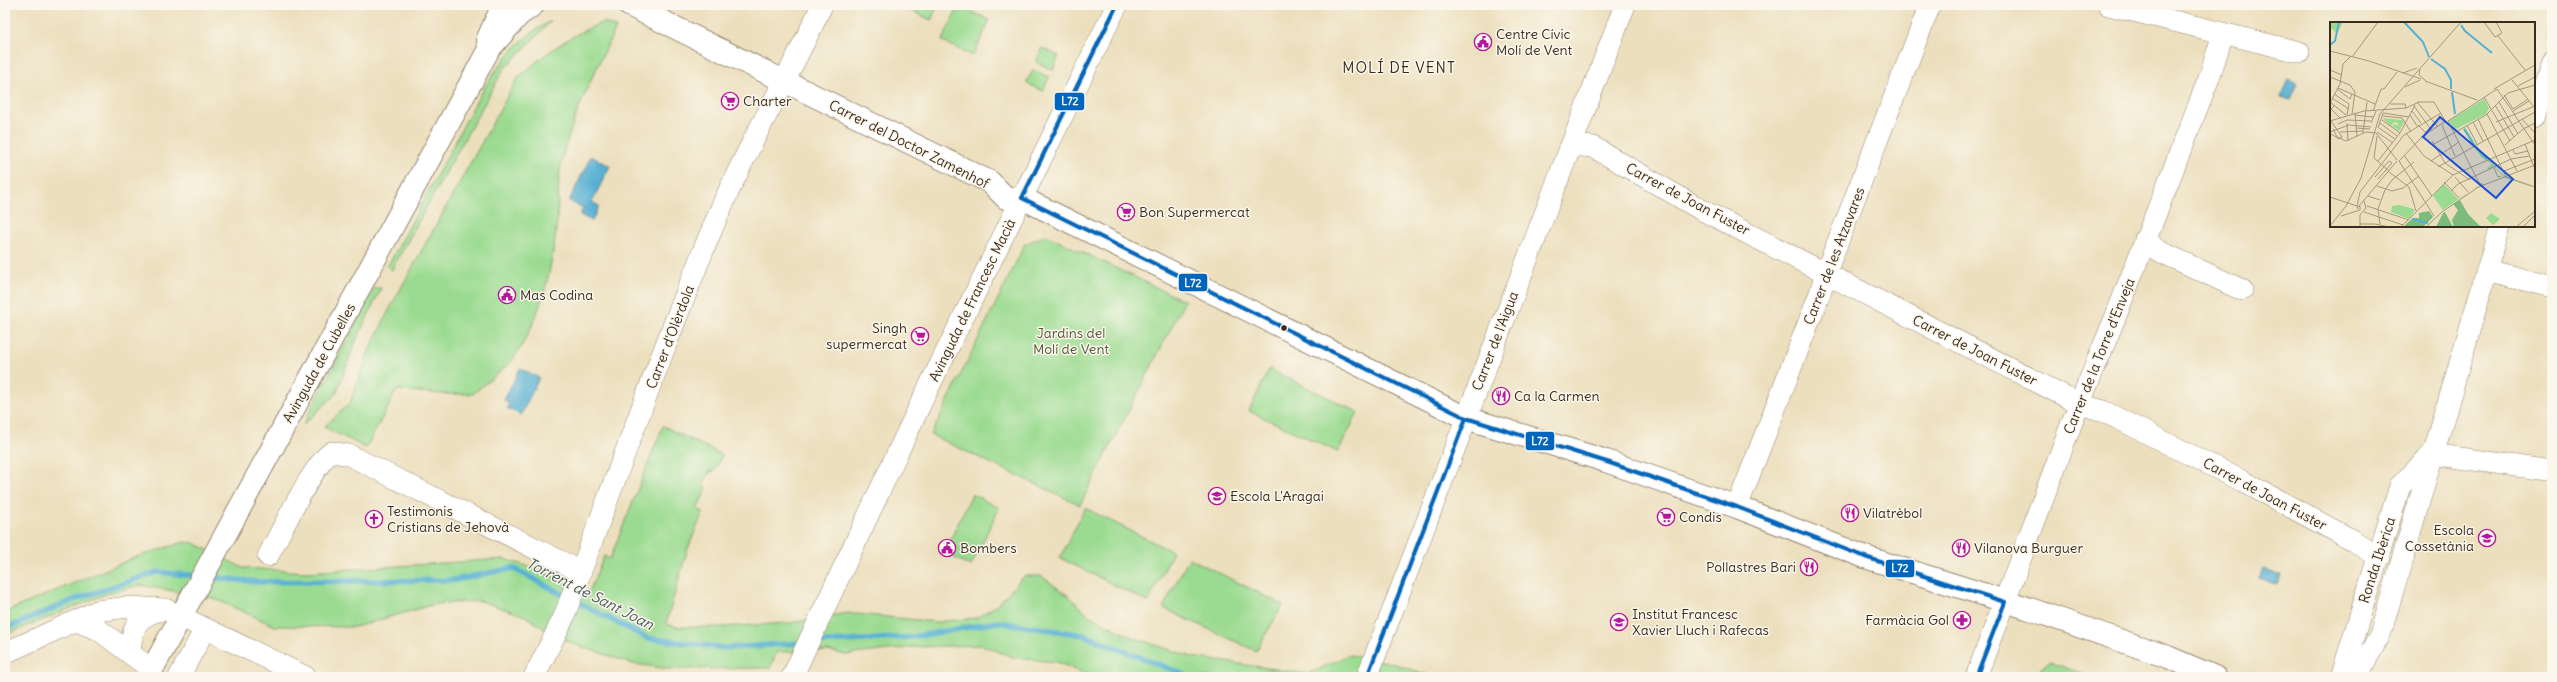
<svg xmlns="http://www.w3.org/2000/svg" width="2557" height="682" viewBox="0 0 2557 682" font-family="Delius,sans-serif">
<rect width="100%" height="100%" fill="#fbf7ec"/>
<filter id="ink" filterUnits="userSpaceOnUse"><feTurbulence type="fractalNoise" baseFrequency=".025" numOctaves="2"/><feDisplacementMap in="SourceGraphic" scale="8" xChannelSelector="R" yChannelSelector="G"/><feConvolveMatrix kernelMatrix="1 2 1 2 8 2 1 2 1" color-interpolation-filters="sRGB"/></filter>
<filter id="wash" filterUnits="userSpaceOnUse"><feTurbulence type="fractalNoise" baseFrequency=".012" numOctaves="4" result="noise"/><feDisplacementMap in="SourceGraphic" scale="16" xChannelSelector="R" yChannelSelector="G"/><feGaussianBlur stdDeviation="0.9" result="paint"/><feColorMatrix in="noise" values="0 0 0 0 0 0 0 0 0 0 0 0 0 0 0 0 0 1.4 0 .05"/><feComposite in="paint" operator="in"/></filter>
<g filter="url(#wash)">
<rect width="100%" height="100%" fill="#ecdfbd"/>
<g fill="#9bdb91" stroke="#6b8258">
<path d="M 900,5 L 938,5 L 931,20 Z"/>
<path d="M 959,6 L 990,20 L 973,56 L 942,41 Z"/>
<path d="M 551,21 L 503,70 L 391,271 L 387,267 C 408,230 427,193 447,157 C 473,108 499,46 551,21 Z"/>
<path d="M 604,22 L 616,28 C 597,67 577,106 565,148 C 557,172 559,195 557,220 C 553,266 542,315 516,355 C 506,369 486,382 473,394 L 441,394 L 397,390 L 366,448 L 324,427 L 350,403 L 369,351 L 390,308 L 517,79 C 544,54 569,35 604,22 Z"/>
<path d="M 1042,48 L 1059,56 L 1053,70 L 1036,62 Z"/>
<path d="M 1033,70 L 1049,77 L 1043,91 L 1026,83 Z"/>
<path d="M 1046,235 L 1185,301 L 1080,505 L 931,435 L 1025,244 Z"/>
<path d="M 374,288 L 381,288 L 355,343 L 336,394 L 303,425 Z"/>
<path d="M 1269,369 L 1358,412 L 1338,452 L 1249,411 Z"/>
<path d="M 663,426 L 722,455 L 714,472 L 710,471 L 703,485 L 707,488 L 697,509 L 703,512 L 687,551 L 666,624 L 678,627 L 721,627 L 789,623 L 847,613 L 937,622 L 976,618 L 997,605 L 1024,576 L 1041,576 L 1070,597 L 1090,616 L 1129,636 L 1192,657 L 1308,674 L 1350,655 L 1392,663 L 1434,677 L 1093,677 L 1057,662 L 1015,658 L 982,645 L 915,647 L 846,655 L 827,651 L 777,652 L 770,668 L 671,669 L 633,664 L 574,644 L 549,632 L 525,616 L 481,601 L 435,604 L 355,627 L 275,626 L 213,598 L 139,585 L 106,594 L 5,635 L 5,612 L 136,557 L 184,542 L 194,543 L 243,568 L 306,572 L 504,559 L 531,567 L 589,592 L 604,556 L 610,559 Z"/>
<path d="M 972,494 L 999,508 L 971,566 L 944,553 Z"/>
<path d="M 1085,508 L 1173,552 L 1148,602 L 1060,558 Z"/>
<path d="M 1189,558 L 1283,605 L 1256,651 L 1163,608 Z"/>
<path d="M 2049,662 L 2092,677 L 2030,677 Z"/>
</g>
<g fill="#56b0d3" stroke="#486d78">
<path d="M 2288,79 L 2298,83 L 2291,100 L 2281,97 Z"/>
<path d="M 591,156 L 610,166 L 592,202 L 599,206 L 592,221 L 580,215 L 583,208 L 569,201 Z"/>
<path d="M 520,368 L 539,378 L 521,415 L 507,408 L 509,403 L 504,400 Z"/>
<path d="M 2263,568 L 2281,575 L 2277,585 L 2259,578 Z"/>
</g>
<g fill="none" stroke-linecap="round" stroke-linejoin="round">
<g stroke="#56b0d3" stroke-width="5.5">
<path d="M 207,577 L 257,582 L 455,580 L 513,568 L 567,597"/>
<path d="M 575,601 L 647,638 L 724,648 L 802,643"/>
<path d="M 5,629 L 76,599 L 157,572 L 198,576"/>
<path d="M 813,643 L 912,637 L 998,622 L 1084,635 L 1190,677"/>
</g>
</g>
</g>
<g filter="url(#ink)">
<g fill="none" stroke-linecap="round" stroke-linejoin="round">
<defs>
<g id="minor">
<path d="M 2109,5 L 2299,52"/>
<path d="M 2534,117 L 2552,62"/>
<path d="M 1571,145 L 1593,147 L 1700,209 L 2080,404 L 2103,411 L 2242,481 L 2352,540 L 2379,557"/>
<path d="M 2145,239 L 2157,250 L 2242,290"/>
<path d="M 2487,270 L 2552,287"/>
<path d="M 2432,454 L 2552,471"/>
<path d="M 1737,507 L 1820,293 L 1826,272 L 1930,5"/>
<path d="M 268,556 C 281,533 313,463 332,452 L 349,455 L 580,571"/>
<path d="M 76,621 L 99,630 L 152,670"/>
<path d="M 130,652 C 132,627 136,616 162,610"/>
<path d="M 5,653 L 97,611 L 128,607 L 165,609 L 306,677"/>
<path d="M 179,677 L 205,629"/>
<path d="M 534,677 L 563,619 C 614,484 662,348 718,215 C 748,143 790,76 822,5"/>
<path d="M 792,677 L 921,403 L 1117,5"/>
<path d="M 1367,677 L 1625,5"/>
<path d="M 1976,677 L 2074,417 L 2115,318 L 2209,78 L 2223,34"/>
<path d="M 2341,677 L 2400,486 L 2432,454"/>
<path d="M 2359,677 L 2363,665 L 2380,635 L 2500,226"/>
</g>
<g id="tertiary">
<path d="M 629,5 L 990,182 L 1006,198 L 1022,198 L 1466,418 L 1606,461 L 1737,507 L 1865,557 L 2027,608 L 2168,657 L 2215,677"/>
<path d="M 488,42 L 488,38 L 503,5"/>
<path d="M 148,677 L 489,49 L 519,15 L 533,5"/>
</g>
</defs>
<use href="#minor" stroke="#94846e" stroke-width="22"/>
<use href="#tertiary" stroke="#94846e" stroke-width="24"/>
<use href="#minor" stroke="#fff" stroke-width="21"/>
<use href="#tertiary" stroke="#fff" stroke-width="22"/>
<defs>
<g id="bus-1">
<path d="M 1022,198 L 1466,418 L 1610,463 L 1737,507 L 1865,557 L 2005,602 L 1976,677"/>
<path d="M 1022,198 L 1117,5"/>
<path d="M 1367,677 L 1466,418"/>
</g>
</defs>
<use href="#bus-1" stroke="#fbf7ec" stroke-width="7"/>
<use href="#bus-1" stroke="#0065bd" stroke-width="4"/>
</g>
</g>
<defs>
<symbol id="civic-ring" viewBox="-11 -11 22 22"><circle r="9.5" fill="#fbf7ec" stroke="#b5179e" stroke-width="1.5"/><path d="M-.6-6.5H3V-4.5H.6V-3L4-1V1h2V6H-6V1h2V-1L-.6-3ZM-1.2 2.5V6h2.4V2.5Z" fill="#b5179e"/></symbol>
<symbol id="supermarket-ring" viewBox="-11 -11 22 22"><circle r="9.5" fill="#fbf7ec" stroke="#b5179e" stroke-width="1.5"/><path d="M-6-5.5h2.5l.6 2H6L4.5 2H-2.5L-4.4-4H-6ZM-1.5 3.2a1.3 1.3 0 1 0 .1 0ZM3 3.2a1.3 1.3 0 1 0 .1 0Z" fill="#b5179e"/></symbol>
<symbol id="restaurant-ring" viewBox="-11 -11 22 22"><circle r="9.5" fill="#fbf7ec" stroke="#b5179e" stroke-width="1.5"/><path d="M-5-6h1v4h1v-4h1v4h1v-4h1v5L-1.5 .5V6h-2V.5L-5-1ZM5-6V6H3V1.5H1.5Q1.5-4 5-6Z" fill="#b5179e"/></symbol>
<symbol id="school-ring" viewBox="-11 -11 22 22"><circle r="9.5" fill="#fbf7ec" stroke="#b5179e" stroke-width="1.5"/><path d="M0-5L7-2L0 1L-7-2ZM-4 1L0 2.5L4 1V4Q0 6-4 4Z" fill="#b5179e"/></symbol>
<symbol id="church-ring" viewBox="-11 -11 22 22"><circle r="9.5" fill="#fbf7ec" stroke="#b5179e" stroke-width="1.5"/><path d="M-1.2-6h2.4v3.5h3.3v2.4h-3.3V6h-2.4V-.1h-3.3v-2.4h3.3Z" fill="#b5179e"/></symbol>
<symbol id="pharmacy-ring" viewBox="-11 -11 22 22"><circle r="9.5" fill="#fbf7ec" stroke="#b5179e" stroke-width="1.5"/><path d="M-2-6h4v4h4v4h-4v4h-4v-4h-4v-4h4Z" fill="#b5179e"/></symbol>
</defs>
<g fill-rule="evenodd">
<use href="#civic-ring" x="1473" y="32" width="20" height="20"/>
<use href="#supermarket-ring" x="720" y="91" width="20" height="20"/>
<use href="#supermarket-ring" x="1116" y="202" width="20" height="20"/>
<use href="#civic-ring" x="497" y="285" width="20" height="20"/>
<use href="#supermarket-ring" x="910" y="326" width="20" height="20"/>
<use href="#restaurant-ring" x="1491" y="386" width="20" height="20"/>
<use href="#school-ring" x="1207" y="486" width="20" height="20"/>
<use href="#restaurant-ring" x="1840" y="503" width="20" height="20"/>
<use href="#supermarket-ring" x="1656" y="507" width="20" height="20"/>
<use href="#church-ring" x="364" y="509" width="20" height="20"/>
<use href="#school-ring" x="2477" y="528" width="20" height="20"/>
<use href="#civic-ring" x="937" y="538" width="20" height="20"/>
<use href="#restaurant-ring" x="1951" y="538" width="20" height="20"/>
<use href="#restaurant-ring" x="1799" y="557" width="20" height="20"/>
<use href="#pharmacy-ring" x="1952" y="610" width="20" height="20"/>
<use href="#school-ring" x="1609" y="612" width="20" height="20"/>
</g>
<circle fill="#3b2a1e" stroke="#fbf7ec" stroke-width="1.5" cx="1284" cy="328" r="3.5"/>
<g text-anchor="middle" stroke-width="3" stroke-linejoin="round" paint-order="stroke">
<g font-size="14" fill="#3b2a1e" stroke="#fbf7ec" text-anchor="start">
<text x="1496" y="39">Centre Cívic<tspan x="1496" dy="16">Molí de Vent</tspan></text>
<text x="743" y="106">Charter</text>
<text x="1139" y="217">Bon Supermercat</text>
<text x="520" y="300">Mas Codina</text>
<text x="907" y="333" text-anchor="end">Singh<tspan x="907" dy="16">supermercat</tspan></text>
<text x="1514" y="401">Ca la Carmen</text>
<text x="1230" y="501">Escola L'Aragai</text>
<text x="387" y="516">Testimonis<tspan x="387" dy="16">Cristians de Jehovà</tspan></text>
<text x="1863" y="518">Vilatrèbol</text>
<text x="1679" y="522">Condis</text>
<text x="2474" y="535" text-anchor="end">Escola<tspan x="2474" dy="16">Cossetània</tspan></text>
<text x="960" y="553">Bombers</text>
<text x="1974" y="553">Vilanova Burguer</text>
<text x="1796" y="572" text-anchor="end">Pollastres Bari</text>
<text x="1632" y="619">Institut Francesc<tspan x="1632" dy="16">Xavier Lluch i Rafecas</tspan></text>
<text x="1949" y="625" text-anchor="end">Farmàcia Gol</text>
</g>
<g font-size="14" fill="#3b2a1e" stroke="#fbf7ec">
<text transform="translate(909 144) rotate(27)" y="5">Carrer del Doctor Zamenhof</text>
<text transform="translate(1688 199) rotate(28)" y="5">Carrer de Joan Fuster</text>
<text transform="translate(1834 256) rotate(-69)" y="5">Carrer de les Atzavares</text>
<text transform="translate(972 300) rotate(-64)" y="5">Avinguda de Francesc Macià</text>
<text transform="translate(670 337) rotate(-69)" y="5">Carrer d'Olèrdola</text>
<text transform="translate(1495 341) rotate(-69)" y="5">Carrer de l'Aigua</text>
<text transform="translate(1975 350) rotate(27)" y="5">Carrer de Joan Fuster</text>
<text transform="translate(2099 356) rotate(-68)" y="5">Carrer de la Torre d'Enveja</text>
<text transform="translate(319 363) rotate(-61)" y="5">Avinguda de Cubelles</text>
<text transform="translate(2265 494) rotate(28)" y="5">Carrer de Joan Fuster</text>
<text transform="translate(2377 560) rotate(-72)" y="5">Ronda Ibèrica</text>
</g>
<g font-size="14" fill="#53563b" stroke="#fbf7ec">
<text x="1071" y="338">Jardins del<tspan x="1071" dy="16">Molí de Vent</tspan></text>
</g>
<g font-size="15" letter-spacing="1" fill="#3b2a1e" stroke="#fbf7ec">
<text x="1399" y="73">MOLÍ DE VENT</text>
</g>
<g font-size="15" font-style="italic" fill="#44595d" stroke="#fbf7ec">
<text transform="translate(590 594) rotate(27)" y="5">Torrent de Sant Joan</text>
</g>
</g>
<g transform="translate(2330 22)">
<rect width="205" height="205" fill="#ecdfbd"/>
<path d="M 0,0 L 13,0 L 7,12 L 0,5 ZM 154,77 L 159,86 L 156,92 L 124,108 L 119,99 ZM 52,96 L 72,98 L 74,100 L 69,109 L 62,104 L 65,102 L 67,104 L 68,101 L 64,100 L 61,104 ZM 135,105 L 152,132 L 163,141 L 167,147 L 175,154 L 205,166 L 175,156 L 164,145 L 158,148 L 157,146 L 162,142 L 151,135 L 133,107 ZM 114,162 L 128,177 L 145,166 L 113,188 L 103,174 ZM 69,183 L 84,187 L 84,190 L 79,197 L 61,190 L 62,184 ZM 161,191 L 170,197 L 167,200 L 163,195 L 167,200 L 163,203 L 156,196 Z" fill="#9bdb91"/>
<path d="M 130,178 L 138,192 L 151,205 L 124,205 L 122,198 L 128,188 L 123,182 ZM 99,189 L 103,195 L 93,205 L 73,205 L 83,196 L 89,196 L 89,191 ZM 115,190 L 123,205 L 106,205 L 113,191 Z" fill="#7cbb7b"/>
<path fill="none" stroke="#56b0d3" stroke-width="2" d="M 74,0 L 93,20M 131,3 L 135,9 L 162,31M 93,20 L 99,35M 0,23 L 5,19 L 9,0M 101,37 L 115,47 L 121,58 L 121,67M 122,70 L 125,92M 134,107 L 144,123M 146,125 L 157,137M 82,197 L 98,201"/>
<path fill="none" stroke="#a5977d" stroke-width="1" d="M 154,0 L 165,15 L 172,11 L 166,0M 168,14 L 195,48M 0,29 L 39,39 L 91,57M 22,35 L 48,0M 90,47 L 89,53 L 96,59M 0,48 L 12,53M 73,51 L 87,46M 0,55 L 20,63 L 25,70 L 22,92M 182,58 L 205,86M 95,59 L 147,78M 188,64 L 205,55M 75,65 L 90,58M 8,66 L 45,82M 7,67 L 20,77 L 22,72M 164,67 L 205,43M 178,71 L 205,63M 4,72 L 19,82 L 17,93M 174,73 L 183,87 L 198,77M 154,75 L 180,119M 2,76 L 19,87M 0,80 L 16,93M 87,80 L 108,105M 88,80 L 104,80 L 116,100M 169,80 L 188,112M 0,81 L 10,62 L 13,42 L 21,34M 60,82 L 75,82 L 76,86M 5,83 L 1,87 L 10,96M 165,83 L 184,115M 84,84 L 102,109M 43,89 L 51,67 L 54,67 L 67,50M 82,89 L 91,101M 183,89 L 199,79M 25,91 L 27,115M 157,92 L 187,149M 184,92 L 205,123M 25,93 L 43,95M 66,93 L 79,95M 80,93 L 87,104M 53,94 L 72,96 L 81,110M 148,97 L 176,155 L 205,165M 192,97 L 204,110M 52,98 L 70,111M 0,99 L 34,89 L 76,86 L 89,80M 1,99 L 12,115 L 8,117 L 3,107M 143,100 L 153,119M 166,100 L 205,84M 17,101 L 18,119M 41,101 L 46,89M 50,101 L 67,114M 8,102 L 17,98 L 41,99M 88,103 L 97,112M 112,103 L 125,134M 137,103 L 147,122M 26,106 L 40,107M 48,106 L 53,91 L 66,93M 49,106 L 65,117M 0,110 L 19,103 L 41,105M 10,110 L 33,109M 47,110 L 63,121M 33,111 L 37,80M 76,111 L 94,134 L 123,153M 0,112 L 16,119 L 36,110 L 46,111 L 67,138M 47,114 L 44,136 L 59,149M 91,115 L 116,99M 92,115 L 69,139 L 104,194M 102,119 L 115,141 L 140,158M 104,122 L 156,93 L 178,71M 195,122 L 204,145M 175,123 L 193,107 L 205,101M 183,128 L 185,132 L 198,129M 74,133 L 102,174M 48,139 L 70,111 L 85,83M 101,139 L 129,120M 108,145 L 205,90M 164,146 L 168,155 L 171,154M 174,149 L 205,137M 59,150 L 79,165 L 86,189M 45,155 L 59,139 L 62,141M 125,155 L 138,170M 48,157 L 62,141M 114,160 L 129,176M 154,163 L 149,161 L 118,99 L 167,67 L 185,93M 47,164 L 62,169 L 73,166 L 89,154M 146,166 L 205,143M 121,169 L 128,162 L 181,137 L 199,134M 38,174 L 50,178M 0,175 L 27,184M 27,184 L 30,170 L 74,113 L 111,91M 29,184 L 67,139M 37,184 L 79,198M 34,190 L 73,203M 112,190 L 147,166M 11,194 L 30,188 L 30,184 L 27,185 L 28,187M 30,202 L 45,202 L 59,205M 50,202 L 48,187 L 55,168 L 62,158 L 84,140M 0,204 L 16,184 L 31,156 L 50,92 L 131,0M 30,205 L 30,193 L 36,186 L 34,179M 71,205 L 123,153 L 205,118M 96,205 L 112,190M 186,205 L 205,189M 193,205 L 205,193"/>
<path fill="#1d4ed8" fill-opacity="0.15" stroke="#1d4ed8" stroke-width="2" d="M 110,95 L 183,157 L 166,176 L 93,115 Z"/>
<rect width="205" height="205" fill="none" stroke="#3b2a1e" stroke-width="2"/>
</g>
<g stroke="#fbf7ec" stroke-width="1.5">
<rect x="1054" y="92" width="31" height="19" rx="4" fill="#0065bd"/>
<rect x="1178" y="273" width="30" height="19" rx="4" fill="#0065bd"/>
<rect x="1525" y="431" width="30" height="20" rx="4" fill="#0065bd"/>
<rect x="1885" y="559" width="30" height="19" rx="4" fill="#0065bd"/>
</g>
<g font-size="11" text-anchor="middle" font-weight="bold" fill="#fff">
<text x="1070" y="105">L72</text>
<text x="1193" y="287">L72</text>
<text x="1540" y="445">L72</text>
<text x="1900" y="572">L72</text>
</g>
<rect width="2557" height="682" fill="none" stroke="#fbf7ec" stroke-width="20"/>
</svg>
